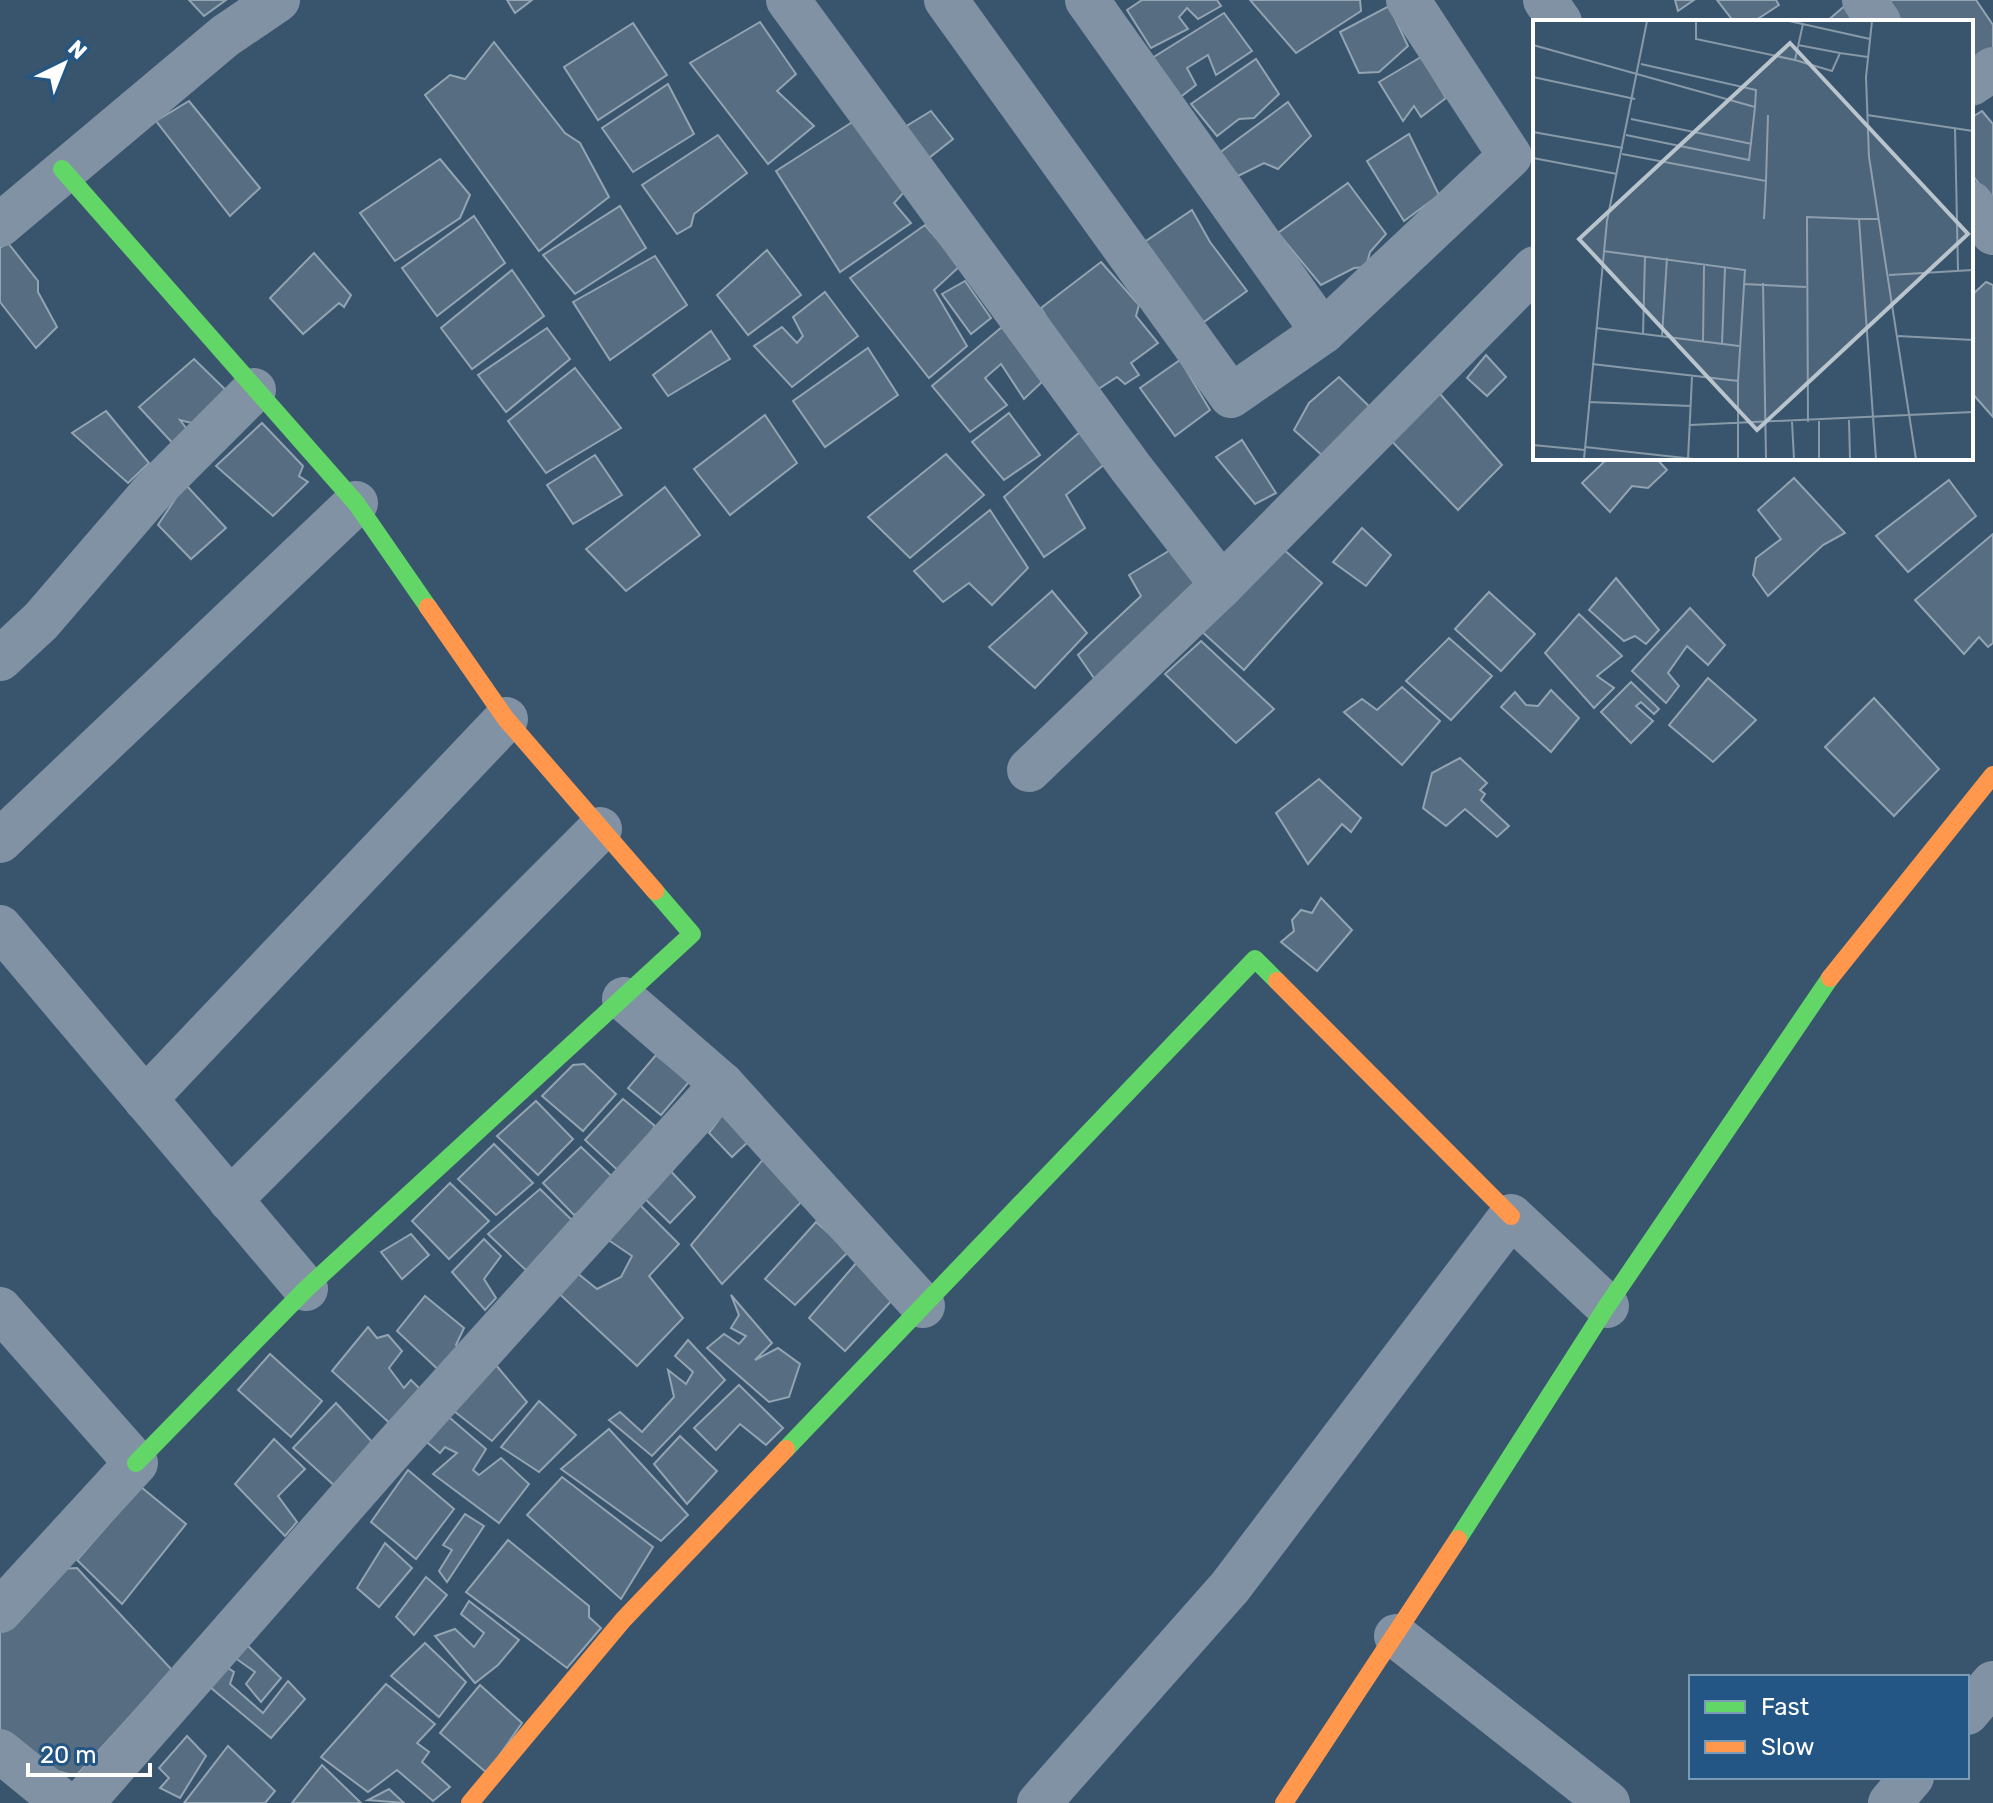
<svg xmlns="http://www.w3.org/2000/svg" width="1993" height="1803" viewBox="0 0 1993 1803" font-family="Rubik,sans-serif">
<rect width="100%" height="100%" fill="#39556e"/>
<g fill="#576d81" stroke="#93a4b2" stroke-width="2">
<path d="M 189,0 L 226,0 L 204,16 Z"/>
<path d="M 507,0 L 532,0 L 515,13 Z"/>
<path d="M 1142,0 L 1217,0 L 1221,6 L 1198,19 L 1187,8 L 1179,17 L 1188,29 L 1151,48 L 1127,10 Z"/>
<path d="M 1250,0 L 1360,0 L 1361,11 L 1296,53 Z"/>
<path d="M 1675,0 L 1694,0 L 1678,11 Z"/>
<path d="M 1717,0 L 1776,0 L 1779,5 L 1753,22 L 1734,22 Z"/>
<path d="M 1892,0 L 1976,0 L 1993,25 L 1993,55 L 1971,72 L 1971,22 L 1893,22 L 1882,8 Z"/>
<path d="M 1847,4 L 1863,22 L 1826,22 Z"/>
<path d="M 1389,6 L 1408,46 L 1379,72 L 1359,73 L 1340,32 Z"/>
<path d="M 1224,13 L 1252,51 L 1216,75 L 1208,55 L 1187,68 L 1196,85 L 1174,102 L 1149,60 Z"/>
<path d="M 760,22 L 796,74 L 777,91 L 814,126 L 768,164 L 690,63 Z"/>
<path d="M 633,23 L 667,75 L 598,120 L 564,67 Z"/>
<path d="M 494,42 L 565,133 L 580,143 L 609,197 L 539,251 L 425,95 L 450,75 L 465,79 Z"/>
<path d="M 1421,57 L 1446,98 L 1421,117 L 1414,106 L 1403,121 L 1379,82 Z"/>
<path d="M 1256,59 L 1279,94 L 1254,118 L 1239,119 L 1217,136 L 1191,104 Z"/>
<path d="M 668,84 L 694,134 L 633,172 L 602,128 Z"/>
<path d="M 189,101 L 260,188 L 230,216 L 156,121 Z"/>
<path d="M 1288,102 L 1311,136 L 1278,169 L 1264,163 L 1238,176 L 1218,154 Z"/>
<path d="M 931,111 L 953,139 L 925,161 L 900,130 Z"/>
<path d="M 1982,111 L 1993,124 L 1993,203 L 1971,173 L 1971,118 Z"/>
<path d="M 857,119 L 907,189 L 894,203 L 911,223 L 840,272 L 776,171 Z"/>
<path d="M 1409,134 L 1439,195 L 1404,221 L 1367,161 Z"/>
<path d="M 718,135 L 747,173 L 694,214 L 691,226 L 677,234 L 642,185 Z"/>
<path d="M 440,159 L 470,195 L 460,218 L 395,261 L 360,213 Z"/>
<path d="M 1348,183 L 1386,234 L 1370,252 L 1366,267 L 1354,268 L 1321,285 L 1278,233 Z"/>
<path d="M 620,206 L 646,248 L 575,294 L 543,255 Z"/>
<path d="M 1192,210 L 1210,242 L 1247,291 L 1201,324 L 1140,245 Z"/>
<path d="M 474,216 L 505,263 L 437,316 L 402,268 Z"/>
<path d="M 925,225 L 960,266 L 934,290 L 967,346 L 929,378 L 850,278 Z"/>
<path d="M 8,243 L 38,281 L 38,292 L 57,327 L 36,348 L 0,302 L 0,248 Z"/>
<path d="M 767,250 L 801,295 L 748,335 L 717,295 Z"/>
<path d="M 314,253 L 351,295 L 344,307 L 339,303 L 303,334 L 270,298 Z"/>
<path d="M 655,256 L 687,305 L 610,360 L 573,302 Z"/>
<path d="M 1101,262 L 1139,305 L 1136,316 L 1158,343 L 1131,363 L 1139,375 L 1125,384 L 1117,377 L 1092,393 L 1041,308 Z"/>
<path d="M 512,270 L 544,316 L 472,369 L 441,328 Z"/>
<path d="M 965,281 L 991,318 L 971,334 L 942,294 Z"/>
<path d="M 1986,282 L 1993,285 L 1993,417 L 1971,392 L 1971,296 Z"/>
<path d="M 825,292 L 858,336 L 792,387 L 754,346 L 782,327 L 797,343 L 803,336 L 793,317 Z"/>
<path d="M 1002,327 L 1042,382 L 1024,399 L 1001,364 L 985,378 L 1007,405 L 970,432 L 932,386 Z"/>
<path d="M 547,328 L 570,359 L 506,412 L 478,375 Z"/>
<path d="M 711,331 L 730,359 L 668,396 L 653,375 Z"/>
<path d="M 868,348 L 898,395 L 825,447 L 793,401 Z"/>
<path d="M 1486,355 L 1506,377 L 1487,396 L 1467,378 Z"/>
<path d="M 194,359 L 231,395 L 191,423 L 180,420 L 192,436 L 179,450 L 139,407 Z"/>
<path d="M 1180,360 L 1210,410 L 1175,436 L 1140,388 Z"/>
<path d="M 575,368 L 621,428 L 546,473 L 508,421 Z"/>
<path d="M 1339,377 L 1374,411 L 1325,458 L 1294,430 L 1309,403 Z"/>
<path d="M 1434,387 L 1502,465 L 1458,510 L 1383,432 Z"/>
<path d="M 106,411 L 149,463 L 128,483 L 72,433 Z"/>
<path d="M 1009,413 L 1040,455 L 1004,480 L 972,442 Z"/>
<path d="M 765,415 L 797,463 L 730,515 L 694,469 Z"/>
<path d="M 262,423 L 303,466 L 299,476 L 308,482 L 273,516 L 216,466 Z"/>
<path d="M 1080,432 L 1106,463 L 1066,495 L 1085,528 L 1044,557 L 1004,497 Z"/>
<path d="M 1242,440 L 1276,493 L 1255,504 L 1216,457 Z"/>
<path d="M 946,454 L 984,495 L 910,558 L 868,517 Z"/>
<path d="M 595,455 L 622,495 L 573,524 L 547,485 Z"/>
<path d="M 1608,458 L 1656,458 L 1667,470 L 1648,488 L 1632,486 L 1610,512 L 1582,483 Z"/>
<path d="M 1794,478 L 1845,533 L 1823,545 L 1768,596 L 1753,575 L 1756,558 L 1781,539 L 1758,510 Z"/>
<path d="M 1949,480 L 1976,516 L 1908,572 L 1876,536 Z"/>
<path d="M 185,484 L 226,528 L 191,559 L 158,525 Z"/>
<path d="M 665,487 L 700,535 L 626,591 L 586,549 Z"/>
<path d="M 990,510 L 1028,568 L 992,605 L 969,583 L 943,602 L 914,571 Z"/>
<path d="M 1362,528 L 1391,555 L 1366,586 L 1333,562 Z"/>
<path d="M 1993,534 L 1993,643 L 1988,647 L 1979,637 L 1964,654 L 1915,600 Z"/>
<path d="M 1282,548 L 1322,583 L 1244,670 L 1198,628 Z"/>
<path d="M 1172,549 L 1204,584 L 1096,681 L 1078,655 L 1141,596 L 1129,575 Z"/>
<path d="M 1616,578 L 1659,630 L 1646,644 L 1635,636 L 1624,641 L 1589,610 Z"/>
<path d="M 1052,591 L 1087,633 L 1035,688 L 989,647 Z"/>
<path d="M 1489,592 L 1535,634 L 1501,671 L 1455,629 Z"/>
<path d="M 1690,608 L 1725,645 L 1708,665 L 1687,646 L 1668,673 L 1679,686 L 1666,703 L 1632,671 Z"/>
<path d="M 1579,614 L 1622,656 L 1597,676 L 1614,688 L 1594,708 L 1545,653 Z"/>
<path d="M 1449,638 L 1492,676 L 1451,720 L 1406,681 Z"/>
<path d="M 1201,641 L 1274,709 L 1236,743 L 1165,674 Z"/>
<path d="M 1708,678 L 1756,720 L 1713,762 L 1669,725 Z"/>
<path d="M 1631,682 L 1659,709 L 1654,714 L 1641,702 L 1636,706 L 1653,721 L 1631,743 L 1601,712 Z"/>
<path d="M 1402,687 L 1440,721 L 1402,765 L 1344,712 L 1362,699 L 1377,710 Z"/>
<path d="M 1551,690 L 1579,718 L 1551,752 L 1501,707 L 1515,692 L 1526,705 L 1538,706 Z"/>
<path d="M 1874,698 L 1939,769 L 1894,816 L 1825,747 Z"/>
<path d="M 1460,758 L 1487,783 L 1480,790 L 1485,794 L 1481,800 L 1509,826 L 1497,837 L 1465,809 L 1446,826 L 1423,808 L 1432,773 Z"/>
<path d="M 1319,779 L 1361,818 L 1351,832 L 1342,824 L 1308,864 L 1276,813 Z"/>
<path d="M 1321,898 L 1352,930 L 1317,971 L 1281,942 L 1294,931 L 1292,920 L 1301,910 L 1312,913 Z"/>
<path d="M 656,1055 L 689,1082 L 661,1115 L 628,1088 Z"/>
<path d="M 584,1064 L 616,1094 L 583,1131 L 542,1096 L 573,1065 Z"/>
<path d="M 623,1099 L 655,1126 L 624,1176 L 585,1140 Z"/>
<path d="M 536,1101 L 573,1139 L 538,1175 L 497,1136 Z"/>
<path d="M 723,1114 L 752,1138 L 732,1157 L 709,1133 Z"/>
<path d="M 494,1144 L 533,1183 L 496,1215 L 458,1179 Z"/>
<path d="M 581,1147 L 622,1186 L 574,1215 L 543,1183 Z"/>
<path d="M 765,1157 L 804,1199 L 722,1284 L 691,1245 Z"/>
<path d="M 666,1166 L 695,1197 L 670,1223 L 640,1194 Z"/>
<path d="M 450,1183 L 489,1221 L 449,1259 L 412,1221 Z"/>
<path d="M 540,1189 L 580,1228 L 529,1273 L 488,1234 Z"/>
<path d="M 637,1202 L 679,1244 L 649,1276 L 683,1318 L 637,1366 L 553,1288 L 571,1268 L 597,1289 L 621,1277 L 632,1256 L 601,1235 Z"/>
<path d="M 816,1222 L 849,1251 L 795,1305 L 765,1279 Z"/>
<path d="M 411,1234 L 429,1255 L 402,1279 L 381,1252 Z"/>
<path d="M 484,1239 L 501,1256 L 484,1279 L 496,1298 L 485,1310 L 452,1272 Z"/>
<path d="M 857,1262 L 894,1298 L 845,1351 L 809,1318 Z"/>
<path d="M 731,1295 L 772,1343 L 755,1360 L 778,1348 L 800,1364 L 789,1397 L 769,1402 L 707,1348 L 724,1334 L 739,1344 L 746,1336 L 731,1328 L 739,1315 Z"/>
<path d="M 425,1296 L 464,1328 L 456,1345 L 466,1353 L 444,1375 L 397,1331 Z"/>
<path d="M 368,1327 L 377,1338 L 388,1335 L 402,1351 L 389,1368 L 404,1388 L 411,1380 L 422,1391 L 393,1426 L 332,1371 Z"/>
<path d="M 688,1340 L 725,1380 L 652,1456 L 609,1420 L 620,1412 L 642,1432 L 674,1397 L 668,1370 L 686,1384 L 693,1372 L 675,1356 Z"/>
<path d="M 270,1354 L 322,1401 L 291,1437 L 238,1390 Z"/>
<path d="M 495,1364 L 527,1402 L 492,1441 L 450,1408 Z"/>
<path d="M 739,1385 L 783,1428 L 766,1445 L 740,1424 L 716,1450 L 694,1428 Z"/>
<path d="M 539,1401 L 576,1435 L 539,1472 L 501,1447 Z"/>
<path d="M 336,1403 L 374,1444 L 336,1487 L 293,1448 Z"/>
<path d="M 443,1412 L 486,1449 L 473,1470 L 479,1475 L 501,1458 L 529,1484 L 499,1523 L 433,1474 L 457,1453 L 445,1447 L 440,1453 L 416,1433 Z"/>
<path d="M 609,1429 L 688,1515 L 661,1541 L 561,1469 Z"/>
<path d="M 680,1436 L 717,1471 L 687,1504 L 654,1464 Z"/>
<path d="M 274,1439 L 305,1469 L 278,1496 L 297,1522 L 285,1536 L 235,1484 Z"/>
<path d="M 408,1470 L 454,1509 L 416,1559 L 371,1522 Z"/>
<path d="M 562,1477 L 653,1547 L 621,1599 L 527,1515 Z"/>
<path d="M 141,1487 L 186,1524 L 122,1604 L 77,1560 Z"/>
<path d="M 465,1514 L 484,1526 L 447,1582 L 439,1571 L 452,1550 L 443,1545 Z"/>
<path d="M 508,1540 L 589,1606 L 589,1617 L 601,1628 L 567,1668 L 466,1592 Z"/>
<path d="M 385,1543 L 412,1568 L 379,1607 L 357,1588 Z"/>
<path d="M 77,1568 L 172,1670 L 76,1776 L 53,1770 L 0,1730 L 0,1630 L 57,1569 Z"/>
<path d="M 426,1577 L 447,1595 L 414,1635 L 396,1617 Z"/>
<path d="M 469,1601 L 519,1640 L 498,1665 L 475,1683 L 435,1636 L 455,1629 L 474,1647 L 484,1633 L 461,1614 Z"/>
<path d="M 245,1643 L 281,1678 L 261,1702 L 246,1684 L 255,1672 L 231,1655 Z"/>
<path d="M 425,1643 L 466,1682 L 439,1717 L 391,1676 Z"/>
<path d="M 219,1662 L 234,1672 L 230,1684 L 263,1713 L 288,1681 L 305,1699 L 271,1738 L 204,1682 Z"/>
<path d="M 386,1684 L 435,1724 L 417,1743 L 429,1752 L 422,1762 L 450,1787 L 433,1801 L 397,1770 L 368,1792 L 321,1757 Z"/>
<path d="M 480,1685 L 522,1723 L 487,1773 L 440,1733 Z"/>
<path d="M 187,1736 L 206,1756 L 180,1798 L 160,1788 L 169,1778 L 159,1768 Z"/>
<path d="M 228,1746 L 275,1791 L 265,1803 L 184,1803 Z"/>
<path d="M 322,1765 L 361,1803 L 292,1803 Z"/>
<path d="M 389,1789 L 404,1803 L 368,1800 Z"/>
</g>
<g fill="none" stroke-linecap="round" stroke-linejoin="round">
<g stroke="#8092a4" stroke-width="44">
<path d="M 788,0 L 1131,468 L 1222,585 L 1029,770"/>
<path d="M 946,0 L 1231,396 L 1323,332 L 1510,156 L 1408,0"/>
<path d="M 1087,0 L 1323,332"/>
<path d="M 1545,0 L 1560,22"/>
<path d="M 1864,0 L 1879,22"/>
<path d="M 1971,84 L 1993,69"/>
<path d="M 1971,203 L 1993,233"/>
<path d="M 0,225 L 225,36 L 278,0"/>
<path d="M 1222,585 L 1535,268"/>
<path d="M 0,659 L 41,621 L 153,491 L 254,390"/>
<path d="M 0,841 L 356,503"/>
<path d="M 0,927 L 306,1289"/>
<path d="M 624,999 L 722,1084 L 923,1306"/>
<path d="M 145,1099 L 506,719"/>
<path d="M 230,1200 L 600,829"/>
<path d="M 0,1309 L 136,1463 L 0,1611"/>
<path d="M 1396,1636 L 1608,1803"/>
<path d="M 1967,1713 L 1993,1683"/>
<path d="M 0,1751 L 64,1803"/>
<path d="M 82,1803 L 392,1450 L 722,1084"/>
<path d="M 1039,1803 L 1230,1587 L 1511,1216 L 1607,1306"/>
<path d="M 1890,1803 L 1912,1777"/>
</g>
<g stroke="#63d668" stroke-width="18">
<path d="M 62,169 L 356,503 L 428,607"/>
<path d="M 786,1449 L 1255,959 L 1277,981"/>
<path d="M 136,1463 L 306,1289 L 692,934 L 655,891"/>
<path d="M 1458,1539 L 1607,1306 L 1830,978"/>
</g>
<g stroke="#ff974d" stroke-width="18">
<path d="M 428,607 L 506,719 L 655,891"/>
<path d="M 1830,978 L 1993,775"/>
<path d="M 1277,981 L 1511,1216"/>
<path d="M 470,1803 L 623,1620 L 786,1449"/>
<path d="M 1284,1803 L 1458,1539"/>
</g>
</g>
<g transform="translate(1533 20)">
<rect width="440" height="440" fill="#39556e"/>
<path fill="none" stroke="#8899a8" stroke-width="2" d="M 163,1 L 163,19 L 262,40 L 270,4M 256,1 L 337,19M 339,1 L 333,57 L 336,137 L 383,439M 0,25 L 222,87 L 216,140 L 93,115M 265,25 L 307,33M 262,40 L 299,51 L 307,33 L 335,37M 108,44 L 223,70 L 222,87M 0,57 L 102,79M 334,95 L 440,111M 98,99 L 219,124M 422,108 L 425,250M 0,112 L 90,128M 89,134 L 233,161 L 231,199M 0,138 L 84,154M 233,161 L 235,95M 70,231 L 212,250 L 205,361M 356,255 L 440,250M 230,263 L 233,439M 211,264 L 273,267M 63,308 L 206,326M 110,314 L 112,236M 129,316 L 134,238M 365,316 L 440,320M 170,322 L 171,246M 189,324 L 192,248M 59,344 L 205,361 L 205,439M 56,382 L 158,386M 316,400 L 317,439M 286,401 L 286,439M 259,402 L 261,439M 275,402 L 274,197 L 326,199M 157,405 L 440,392M 0,425 L 52,430M 52,427 L 161,439M 51,439 L 74,201 L 114,1M 155,439 L 159,357M 343,439 L 326,199 L 345,199"/>
<path fill="#bac4cc" fill-opacity="0.15" stroke="#bac4cc" stroke-width="4" d="M 257,23 L 435,214 L 224,410 L 46,219 Z"/>
<rect width="440" height="440" fill="none" stroke="#fff" stroke-width="4"/>
</g>
<rect x="1689" y="1675" width="280" height="104" fill="#235684" stroke="#7b9ab5" stroke-width="2"/>
<rect x="1705" y="1701" width="40" height="12" fill="#63d668" stroke="#7b9ab5" stroke-width="2"/>
<text x="1761" y="1715" font-size="24" fill="#ffffff">Fast</text>
<rect x="1705" y="1741" width="40" height="12" fill="#ff974d" stroke="#7b9ab5" stroke-width="2"/>
<text x="1761" y="1755" font-size="24" fill="#ffffff">Slow</text>
<g transform="translate(64 64) rotate(43)" stroke="#235684" stroke-width="6" paint-order="stroke">
<path d="M0-6L14 30L0 20L-14 30Z" fill="#ffffff"/>
<text y="-12" font-size="22" font-weight="bold" text-anchor="middle" fill="#ffffff">N</text>
</g>
<path d="M28 1763v12h122v-12" fill="none" stroke="#ffffff" stroke-width="4"/>
<text x="40" y="1763" font-size="24" fill="#ffffff" stroke="#235684" stroke-width="6" paint-order="stroke">20 m</text>
</svg>
